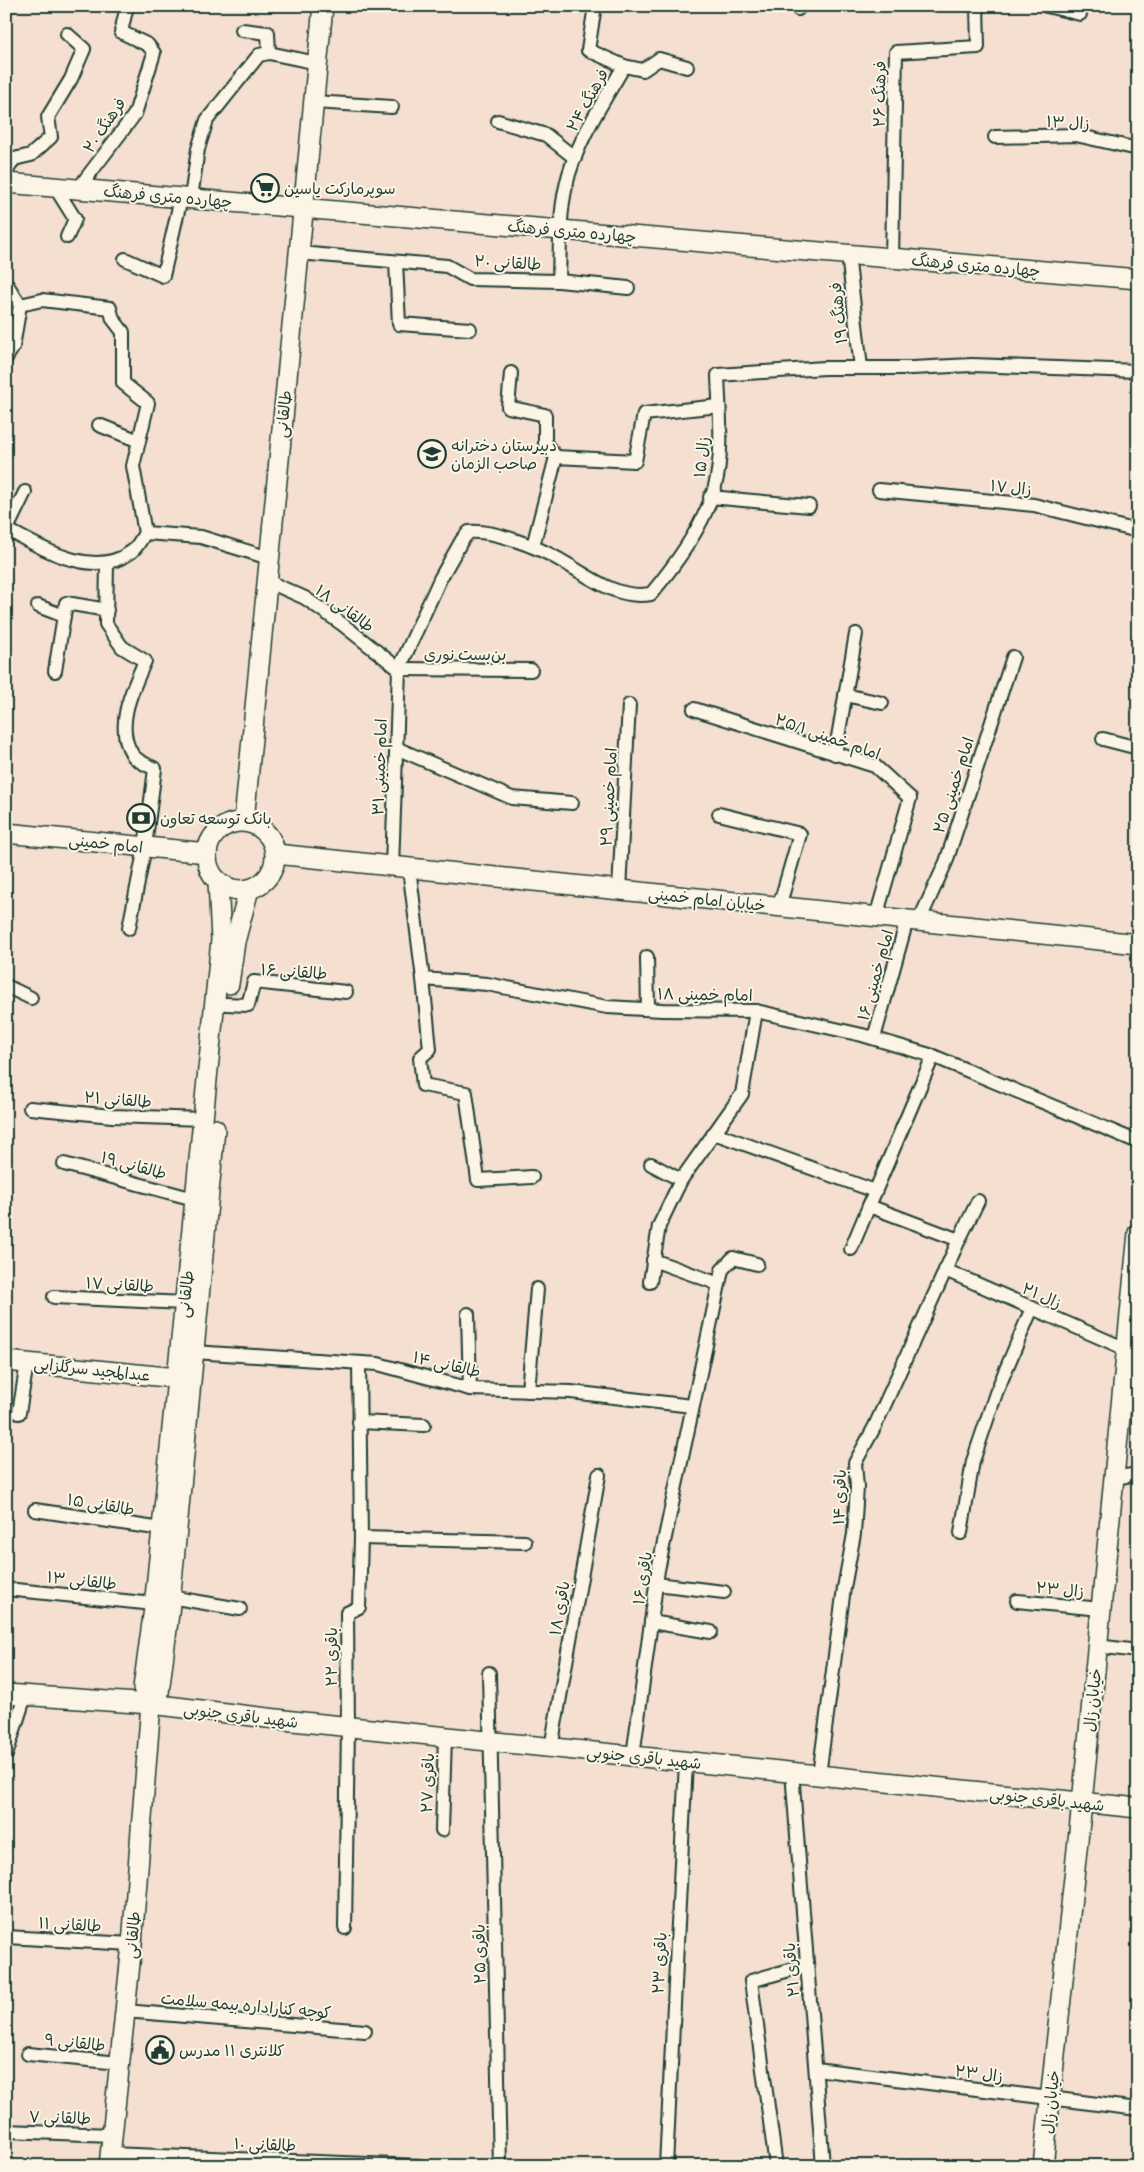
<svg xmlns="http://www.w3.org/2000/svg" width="1144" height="2172" viewBox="0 0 1144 2172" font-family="Dekko,'Playpen Sans Arabic',sans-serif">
<rect width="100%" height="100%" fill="#f5dfd0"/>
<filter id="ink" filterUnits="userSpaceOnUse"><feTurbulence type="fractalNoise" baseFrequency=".02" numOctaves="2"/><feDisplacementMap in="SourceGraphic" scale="10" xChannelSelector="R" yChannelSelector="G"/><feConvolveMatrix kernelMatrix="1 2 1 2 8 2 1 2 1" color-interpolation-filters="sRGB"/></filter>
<g filter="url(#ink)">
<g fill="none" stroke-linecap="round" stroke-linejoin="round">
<defs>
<g id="street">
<path d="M 1047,6 L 1080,14"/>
<path d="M 798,9 L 799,6"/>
<path d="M 242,30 L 268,33 L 269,53"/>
<path d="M 624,66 L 643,70 L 659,59 L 687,67"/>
<path d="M 314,102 L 392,107"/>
<path d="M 498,121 L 546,135 L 575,158"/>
<path d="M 995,137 L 1076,135 L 1138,149"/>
<path d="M 6,172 L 14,159 L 31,155 L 51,137 L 48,117 L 71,79 L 84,49 L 67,34"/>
<path d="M 55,187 L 75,219 L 67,237"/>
<path d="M 78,189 L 135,114 L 154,53 L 148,45 L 121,32 L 127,6"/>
<path d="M 191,198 L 198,149 L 207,120 L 259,55 L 269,53 L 317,63"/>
<path d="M 299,253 L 447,266 L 470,279 L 559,281 L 628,288"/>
<path d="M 848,254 L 861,368"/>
<path d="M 892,258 L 896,52 L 978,47 L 977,6"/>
<path d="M 125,259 L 163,276 L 181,198"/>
<path d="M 396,262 L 399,324 L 470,329"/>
<path d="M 559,281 C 560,249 559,216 566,186 C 575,143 603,103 624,66 L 588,50 L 595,6"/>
<path d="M 6,283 L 20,305 L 13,347 L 6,358"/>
<path d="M 511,373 L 508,407 L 545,415 L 545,443 L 556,457"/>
<path d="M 99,425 L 139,441"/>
<path d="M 879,490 L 1034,505 L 1138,531"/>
<path d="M 710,497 L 809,506"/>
<path d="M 6,529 C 42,548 93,580 131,552 C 137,548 141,539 145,533 L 133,466 L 148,403 L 123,383 L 123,332 L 113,319 L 110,308 L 42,300 L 20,305"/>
<path d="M 7,529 L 25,492"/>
<path d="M 145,533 L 201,537 L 269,558"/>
<path d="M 533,546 L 556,457 L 635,461 L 644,414 L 719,406"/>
<path d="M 107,563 L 106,624 L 122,647 L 145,661 C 133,688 114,726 132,754 C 136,761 148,765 155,769 L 145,847 L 129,928"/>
<path d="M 267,581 L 305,598 L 342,624 L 399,669"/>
<path d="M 38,606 L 64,616"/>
<path d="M 399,669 L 531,670"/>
<path d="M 55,671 L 66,603 L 107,610"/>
<path d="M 845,695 L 882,703"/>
<path d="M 694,709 L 875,766 L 910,798 L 876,917"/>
<path d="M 1103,739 L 1138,748"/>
<path d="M 396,748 L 512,798 L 572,803"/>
<path d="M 835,754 L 856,634"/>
<path d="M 719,814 L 800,834 L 779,907"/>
<path d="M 392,867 L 399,669 L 440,579 L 462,540 L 469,532 C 494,530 538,547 560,560 C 589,576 616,600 651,594 C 676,564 705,524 715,486 C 724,453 719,408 718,375 L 825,368 L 912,368 L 972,365 L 1138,371"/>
<path d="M 409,868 L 423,979 L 487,984 L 607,1007 L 662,1010 L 756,1011 L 862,1035 L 933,1056 L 1138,1142"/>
<path d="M 619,890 L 629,705"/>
<path d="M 919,921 L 946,862 L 1013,657"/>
<path d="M 647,957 L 648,1009"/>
<path d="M 423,979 L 430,1049 L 420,1058 L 423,1085 L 466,1093 L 478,1180 L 532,1177"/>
<path d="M 6,986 L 31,998"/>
<path d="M 226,1004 L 248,1005 L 254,982 L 346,992"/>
<path d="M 874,1038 L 907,920"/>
<path d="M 933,1056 L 869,1206 L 959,1240"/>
<path d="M 30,1108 L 112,1116 L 203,1119"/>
<path d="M 714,1133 L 875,1191"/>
<path d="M 64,1164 L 194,1199"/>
<path d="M 651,1164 L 681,1180"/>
<path d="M 851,1249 L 869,1206"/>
<path d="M 653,1260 L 719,1284"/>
<path d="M 945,1270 L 1126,1349"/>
<path d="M 650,1282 L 659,1226 L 681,1180 L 742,1094 L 756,1011"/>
<path d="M 54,1297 L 185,1303"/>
<path d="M 468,1314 L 470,1389"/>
<path d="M 194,1352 L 378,1364 L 470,1389 L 571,1392 L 692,1406"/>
<path d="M 528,1391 L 537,1289"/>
<path d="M 19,1413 L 27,1363"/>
<path d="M 359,1422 L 424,1425"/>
<path d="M 1114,1478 L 1138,1474"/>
<path d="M 35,1510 L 162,1529"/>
<path d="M 961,1533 L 973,1461 L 996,1393 L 1032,1308"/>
<path d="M 361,1538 L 525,1542"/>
<path d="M 656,1584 L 724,1592"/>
<path d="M 6,1589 L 154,1604"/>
<path d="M 170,1597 L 240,1609"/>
<path d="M 1017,1601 L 1101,1609"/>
<path d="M 651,1622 L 711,1632"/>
<path d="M 1097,1646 L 1138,1651"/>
<path d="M 489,1673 L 500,2166"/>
<path d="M 551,1748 L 599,1475"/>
<path d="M 6,1755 L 25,1696"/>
<path d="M 633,1756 L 658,1570 L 722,1270 L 733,1258 L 757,1264"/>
<path d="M 792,1772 L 823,2166"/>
<path d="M 819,1775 L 844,1588 L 854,1534 L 857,1487 L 855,1463 L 875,1426 L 959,1240 L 978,1201"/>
<path d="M 442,1830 L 445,1737"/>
<path d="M 345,1928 L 348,1727 L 347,1613 L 359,1607 L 361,1538 L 359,1363"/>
<path d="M 6,1937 L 132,1944"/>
<path d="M 125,2011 L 365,2031"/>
<path d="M 28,2054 L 119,2063"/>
<path d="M 816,2069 L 1138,2109"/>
<path d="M 6,2131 L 112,2135"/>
<path d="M 110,2154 L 420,2166"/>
<path d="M 666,2166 L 686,1762"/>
<path d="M 776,2166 L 751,1981 L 807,1965"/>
</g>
<g id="secondary">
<path d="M 6,183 L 1138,279"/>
<path d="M 244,821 L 323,6"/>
<circle cx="241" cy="856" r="34"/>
<path d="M 6,833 L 207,853"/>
<path d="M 276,854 L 1138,944"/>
<path d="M 229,984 L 235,942 L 249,889"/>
<path d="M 6,1361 L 177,1378"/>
<path d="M 6,1694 L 151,1704 L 293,1721 L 1138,1808"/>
<path d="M 151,1704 L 159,1693 L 169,1613 L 215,1129"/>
<path d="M 109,2166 L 132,1944 L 151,1704 L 143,1688 L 154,1608 L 221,940 L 218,881"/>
<path d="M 1043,2166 L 1082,1803 L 1138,1233"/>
</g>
</defs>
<use href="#street" stroke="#1f3d34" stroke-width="16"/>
<use href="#secondary" stroke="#1f3d34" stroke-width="22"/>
<use href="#street" stroke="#fcf5e5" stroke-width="12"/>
<use href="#secondary" stroke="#fcf5e5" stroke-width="19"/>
</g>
</g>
<defs>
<symbol id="supermarket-ring" viewBox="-11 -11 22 22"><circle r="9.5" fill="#fcf5e5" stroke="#1f3d34" stroke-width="1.5"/><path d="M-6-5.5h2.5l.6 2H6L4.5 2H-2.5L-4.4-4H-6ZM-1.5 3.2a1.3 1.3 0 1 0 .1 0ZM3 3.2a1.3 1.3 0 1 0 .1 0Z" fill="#1f3d34"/></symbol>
<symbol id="school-ring" viewBox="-11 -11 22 22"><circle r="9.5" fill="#fcf5e5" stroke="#1f3d34" stroke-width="1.5"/><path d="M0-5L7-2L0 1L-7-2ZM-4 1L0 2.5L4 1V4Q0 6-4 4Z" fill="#1f3d34"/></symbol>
<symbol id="bank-ring" viewBox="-11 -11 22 22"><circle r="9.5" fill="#fcf5e5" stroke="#1f3d34" stroke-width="1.5"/><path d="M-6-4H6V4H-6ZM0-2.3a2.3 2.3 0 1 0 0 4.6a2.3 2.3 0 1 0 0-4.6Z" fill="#1f3d34"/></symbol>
<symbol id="civic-ring" viewBox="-11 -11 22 22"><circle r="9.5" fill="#fcf5e5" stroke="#1f3d34" stroke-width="1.5"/><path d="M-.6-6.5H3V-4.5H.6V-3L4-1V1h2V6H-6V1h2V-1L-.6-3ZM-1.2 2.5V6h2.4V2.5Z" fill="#1f3d34"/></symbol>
</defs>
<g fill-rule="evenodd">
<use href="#supermarket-ring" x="249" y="172" width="32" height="32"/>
<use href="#school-ring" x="416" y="438" width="32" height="32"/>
<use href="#bank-ring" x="125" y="802" width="32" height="32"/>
<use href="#civic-ring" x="144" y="2034" width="32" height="32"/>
</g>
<g text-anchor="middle" stroke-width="4" stroke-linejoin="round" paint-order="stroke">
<g font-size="16" fill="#1f3d34" stroke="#fcf5e5">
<text transform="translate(879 94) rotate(-89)" y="6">فرهنگ ۲۶</text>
<text transform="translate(587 100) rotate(-61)" y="6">فرهنگ ۲۴</text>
<text transform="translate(1068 122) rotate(3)" y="6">زال ۱۳</text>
<text transform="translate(104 125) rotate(-56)" y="6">فرهنگ ۲۰</text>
<text transform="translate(168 196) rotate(5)" y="6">چهارده متری فرهنگ</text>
<text transform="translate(572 231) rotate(5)" y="6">چهارده متری فرهنگ</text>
<text transform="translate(508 262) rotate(3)" y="6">طالقانی ۲۰</text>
<text transform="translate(976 265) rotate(5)" y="6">چهارده متری فرهنگ</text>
<text transform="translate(838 313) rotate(-96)" y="6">فرهنگ ۱۹</text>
<text transform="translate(283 414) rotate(-84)" y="6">طالقانی</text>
<text transform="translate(701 457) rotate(-84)" y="6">زال ۱۵</text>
<text transform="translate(1011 487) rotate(6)" y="6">زال ۱۷</text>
<text transform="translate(345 608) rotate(36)" y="6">طالقانی ۱۸</text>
<text x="465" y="660">بن‌بست نوری</text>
<text transform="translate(828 736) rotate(19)" y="6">امام خمینی ۲۵/۱</text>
<text transform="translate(379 767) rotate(-88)" y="6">امام خمینی ۳۱</text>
<text transform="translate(953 785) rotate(-72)" y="6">امام خمینی ۲۵</text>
<text transform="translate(608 797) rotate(-87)" y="6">امام خمینی ۲۹</text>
<text transform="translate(106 843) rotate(6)" y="6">امام خمینی</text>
<text transform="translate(707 899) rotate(6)" y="6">خیابان امام خمینی</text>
<text transform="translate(294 971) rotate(4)" y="6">طالقانی ۱۶</text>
<text transform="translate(875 975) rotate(-74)" y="6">امام خمینی ۱۶</text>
<text transform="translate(705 994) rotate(1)" y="6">امام خمینی ۱۸</text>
<text transform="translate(118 1099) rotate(4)" y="6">طالقانی ۲۱</text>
<text transform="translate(134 1165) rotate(15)" y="6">طالقانی ۱۹</text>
<text transform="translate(120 1284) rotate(3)" y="6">طالقانی ۱۷</text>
<text transform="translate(185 1294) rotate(-84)" y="6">طالقانی</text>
<text transform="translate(1042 1295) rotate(24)" y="6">زال ۲۱</text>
<text transform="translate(447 1364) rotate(13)" y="6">طالقانی ۱۴</text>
<text transform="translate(92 1369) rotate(6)" y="6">عبدالمجید سرگلزایی</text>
<text transform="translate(839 1497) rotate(-88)" y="6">باقری ۱۴</text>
<text transform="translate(101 1504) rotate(9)" y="6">طالقانی ۱۵</text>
<text transform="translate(642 1578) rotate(-81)" y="6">باقری ۱۶</text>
<text transform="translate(82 1580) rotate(6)" y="6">طالقانی ۱۳</text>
<text transform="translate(1060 1589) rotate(5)" y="6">زال ۲۳</text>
<text transform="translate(559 1608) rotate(-80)" y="6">باقری ۱۸</text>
<text transform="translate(331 1657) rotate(-90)" y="6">باقری ۲۲</text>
<text transform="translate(1092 1700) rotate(-84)" y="6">خیابان زال</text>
<text transform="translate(241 1715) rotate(7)" y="6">شهید باقری جنوبی</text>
<text transform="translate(644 1757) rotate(6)" y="6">شهید باقری جنوبی</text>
<text transform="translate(427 1783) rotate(-88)" y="6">باقری ۲۷</text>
<text transform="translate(1047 1799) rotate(6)" y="6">شهید باقری جنوبی</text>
<text transform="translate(70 1924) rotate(3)" y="6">طالقانی ۱۱</text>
<text transform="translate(132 1935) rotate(-85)" y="6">طالقانی</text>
<text transform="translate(479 1954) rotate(-91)" y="6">باقری ۲۵</text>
<text transform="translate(659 1963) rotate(-87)" y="6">باقری ۲۳</text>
<text transform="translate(791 1970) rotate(-95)" y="6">باقری ۲۱</text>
<text transform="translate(246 2005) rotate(5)" y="6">کوچه کناراداره بیمه سلامت</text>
<text transform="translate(75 2042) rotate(6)" y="6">طالقانی ۹</text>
<text transform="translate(979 2073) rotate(7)" y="6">زال ۲۳</text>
<text transform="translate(1050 2102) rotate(-84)" y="6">خیابان زال</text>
<text transform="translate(60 2117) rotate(2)" y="6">طالقانی ۷</text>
<text transform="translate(265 2144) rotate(2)" y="6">طالقانی ۱۰</text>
</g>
<g font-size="16" fill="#1f3d34" stroke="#fcf5e5" text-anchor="start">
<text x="284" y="194">سوپرمارکت یاسین</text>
<text x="451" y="451">دبیرستان دخترانه<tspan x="451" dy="18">صاحب الزمان</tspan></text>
<text x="160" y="824">بانک توسعه تعاون</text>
<text x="179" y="2056">کلانتری ۱۱ مدرس</text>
</g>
</g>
<rect width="1144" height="2172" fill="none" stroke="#fcf5e5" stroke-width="25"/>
<rect x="12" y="12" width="1119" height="2147" fill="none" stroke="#1f3d34" stroke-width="2" filter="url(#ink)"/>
</svg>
